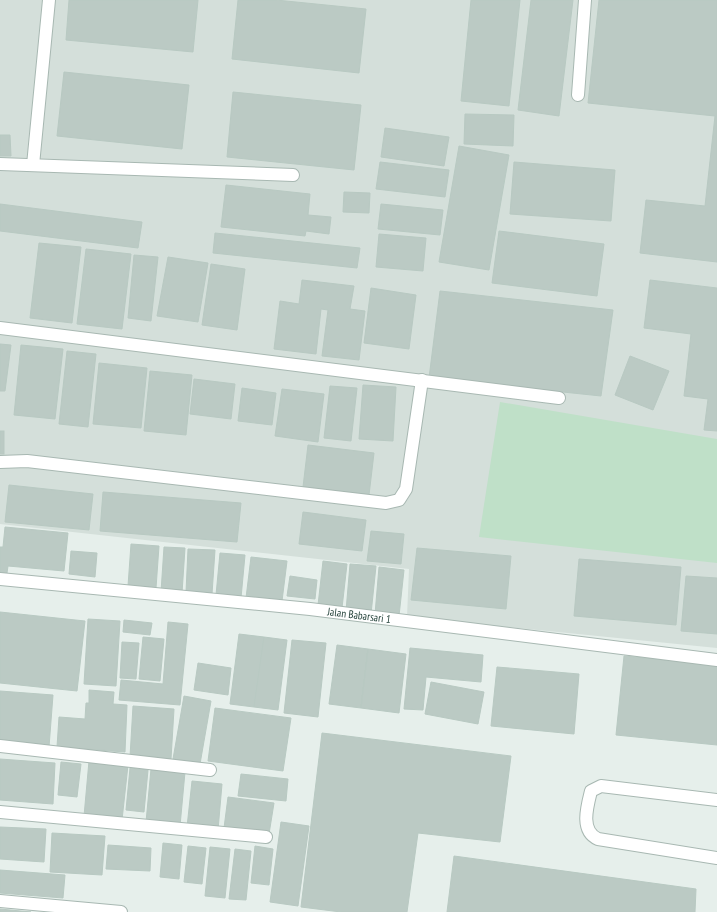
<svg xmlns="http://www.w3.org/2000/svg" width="717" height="912" viewBox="0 0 717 912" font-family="'PT Sans Narrow',sans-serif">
<rect width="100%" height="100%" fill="#e6efeb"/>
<path fill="#d4dfda" d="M 0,0 L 717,0 L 717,648 L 407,617 L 409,569 L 0,524 Z"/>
<path fill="#bfe0c8" d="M 500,402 L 717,439 L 717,563 L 479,537 Z"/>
<g fill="#bbcac4" stroke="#b8c9c2">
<path d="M 69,0 L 198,0 L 193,52 L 66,40 Z"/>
<path d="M 238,0 L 276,0 L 366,9 L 359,73 L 232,59 Z"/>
<path d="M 471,0 L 520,0 L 509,106 L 461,101 Z"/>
<path d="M 531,0 L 573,0 L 559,116 L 518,110 Z"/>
<path d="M 599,0 L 717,0 L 717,262 L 640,253 L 646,200 L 705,206 L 715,116 L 588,103 Z"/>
<path d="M 64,72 L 189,85 L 182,149 L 57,136 Z"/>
<path d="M 233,92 L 361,105 L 354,170 L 227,157 Z"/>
<path d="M 465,114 L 514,115 L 513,146 L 464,144 Z"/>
<path d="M 385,128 L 449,137 L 444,166 L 381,157 Z"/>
<path d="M 0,135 L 10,135 L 11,156 L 0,156 Z"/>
<path d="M 459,146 L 509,155 L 489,270 L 439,262 Z"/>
<path d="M 380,162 L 449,170 L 445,197 L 376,189 Z"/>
<path d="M 514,162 L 615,170 L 611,221 L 510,214 Z"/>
<path d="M 226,185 L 310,194 L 308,215 L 331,217 L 329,234 L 306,231 L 305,236 L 221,227 Z"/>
<path d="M 344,192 L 370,193 L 369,213 L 343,212 Z"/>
<path d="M 0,204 L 142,222 L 138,248 L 0,231 Z"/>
<path d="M 381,204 L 443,210 L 440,235 L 378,229 Z"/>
<path d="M 499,231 L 604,244 L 597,296 L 492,283 Z"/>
<path d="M 215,233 L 360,248 L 357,268 L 213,253 Z"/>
<path d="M 379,234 L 426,238 L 423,271 L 376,267 Z"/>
<path d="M 39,243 L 81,247 L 72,323 L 30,318 Z"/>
<path d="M 86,249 L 131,254 L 122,329 L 77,324 Z"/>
<path d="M 134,255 L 158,257 L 151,321 L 128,318 Z"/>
<path d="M 168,257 L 208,263 L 198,322 L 157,316 Z"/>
<path d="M 211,264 L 245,269 L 237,330 L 202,325 Z"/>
<path d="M 302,280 L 354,286 L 350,309 L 365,311 L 359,360 L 322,356 L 328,310 L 321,309 L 316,354 L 274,349 L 280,301 L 299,304 Z"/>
<path d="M 650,280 L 717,288 L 717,431 L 704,430 L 708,399 L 684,396 L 691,334 L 644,328 Z"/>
<path d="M 371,288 L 416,295 L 409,349 L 364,343 Z"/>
<path d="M 440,291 L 613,310 L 601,396 L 429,378 Z"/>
<path d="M 0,344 L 11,345 L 5,391 L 0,391 Z"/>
<path d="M 21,345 L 63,349 L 55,419 L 14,415 Z"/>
<path d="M 67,351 L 96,354 L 88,427 L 59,424 Z"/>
<path d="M 630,356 L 669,371 L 653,410 L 615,395 Z"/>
<path d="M 99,363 L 147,368 L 141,428 L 93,424 Z"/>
<path d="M 150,371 L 192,375 L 186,435 L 144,431 Z"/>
<path d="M 194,379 L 235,384 L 231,419 L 190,414 Z"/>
<path d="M 363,385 L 396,387 L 393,441 L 359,439 Z"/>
<path d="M 330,386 L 357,388 L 351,441 L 324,438 Z"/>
<path d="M 242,388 L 276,393 L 272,425 L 238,421 Z"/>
<path d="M 282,389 L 324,394 L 318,442 L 275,436 Z"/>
<rect x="0" y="431" width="4" height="23"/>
<path d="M 308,445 L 374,453 L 369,495 L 303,487 Z"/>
<path d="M 9,485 L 93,494 L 89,530 L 5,522 Z"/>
<path d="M 103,492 L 241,503 L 237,542 L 100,531 Z"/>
<path d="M 303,512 L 366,520 L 362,551 L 299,544 Z"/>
<path d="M 5,527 L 68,533 L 64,571 L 8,566 L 7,573 L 0,572 L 0,547 L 3,547 Z"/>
<path d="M 371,531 L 404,534 L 401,564 L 367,561 Z"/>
<path d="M 131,544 L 159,546 L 156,588 L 128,586 Z"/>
<path d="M 164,547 L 185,548 L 182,593 L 161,592 Z"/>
<path d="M 417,548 L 511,556 L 506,609 L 411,600 Z"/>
<path d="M 188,549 L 215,550 L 212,594 L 186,592 Z"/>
<path d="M 71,551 L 97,553 L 95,577 L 69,574 Z"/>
<path d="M 220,553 L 245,555 L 241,598 L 216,595 Z"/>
<path d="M 251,557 L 287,561 L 282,601 L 246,598 Z"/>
<path d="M 579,559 L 681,567 L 676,625 L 574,616 Z"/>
<path d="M 323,561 L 347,564 L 342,608 L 318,605 Z"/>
<path d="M 350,564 L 376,566 L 371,614 L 346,611 Z"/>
<path d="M 379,567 L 404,570 L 399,616 L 375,614 Z"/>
<path d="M 290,576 L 317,580 L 315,599 L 287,596 Z"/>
<path d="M 686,576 L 717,578 L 717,634 L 681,631 Z"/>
<path d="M 0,612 L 85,621 L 77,691 L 0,683 Z"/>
<path d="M 88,619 L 120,621 L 116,686 L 84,684 Z"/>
<path d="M 124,620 L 152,623 L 150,635 L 123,632 Z"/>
<path d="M 168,622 L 188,624 L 180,705 L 119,700 L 121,680 L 163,684 Z"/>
<path d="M 239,634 L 264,637 L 254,707 L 230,704 Z"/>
<path d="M 143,637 L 164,639 L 160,681 L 139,679 Z"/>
<path d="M 264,637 L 287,640 L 278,710 L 254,707 Z"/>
<path d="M 292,640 L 326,643 L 318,717 L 284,713 Z"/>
<path d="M 122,642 L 139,643 L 136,679 L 120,678 Z"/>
<path d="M 337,645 L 368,649 L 361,708 L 329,704 Z"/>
<path d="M 410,648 L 483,655 L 481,682 L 426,677 L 423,710 L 404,709 Z"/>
<path d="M 368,649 L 406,654 L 399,713 L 361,708 Z"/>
<path d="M 624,656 L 717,665 L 717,745 L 616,735 Z"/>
<path d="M 198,663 L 231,668 L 228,695 L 194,690 Z"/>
<path d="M 497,667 L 579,674 L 574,734 L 491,726 Z"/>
<path d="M 431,682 L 484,692 L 478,724 L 425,714 Z"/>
<path d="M 89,690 L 114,692 L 113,704 L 127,705 L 125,752 L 57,747 L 59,717 L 85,719 L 86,703 L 89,703 Z"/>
<path d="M 0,691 L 53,695 L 49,747 L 0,744 Z"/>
<path d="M 184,696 L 211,701 L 200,764 L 173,759 Z"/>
<path d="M 133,706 L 174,709 L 171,759 L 130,757 Z"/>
<path d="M 215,708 L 291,718 L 283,771 L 208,761 Z"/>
<path d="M 322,733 L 511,756 L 500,842 L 418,833 L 407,912 L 341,912 L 301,907 Z"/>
<path d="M 0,759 L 55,763 L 53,804 L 0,800 Z"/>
<path d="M 89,761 L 128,765 L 122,820 L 84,816 Z"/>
<path d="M 61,762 L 81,764 L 77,797 L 58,795 Z"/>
<path d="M 130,768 L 148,770 L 144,812 L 126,810 Z"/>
<path d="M 151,769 L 185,772 L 180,826 L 146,822 Z"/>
<path d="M 241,774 L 288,779 L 286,801 L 238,796 Z"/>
<path d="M 192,781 L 222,784 L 218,830 L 187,827 Z"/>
<path d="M 228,797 L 274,803 L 269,834 L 224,828 Z"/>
<path d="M 281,822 L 309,826 L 298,906 L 270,902 Z"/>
<path d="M 0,827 L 46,829 L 44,862 L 0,859 Z"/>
<path d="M 52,833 L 105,836 L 102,875 L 50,872 Z"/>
<path d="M 163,843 L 182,845 L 179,879 L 160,877 Z"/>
<path d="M 108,845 L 151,848 L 150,871 L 106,869 Z"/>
<path d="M 188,846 L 206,848 L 202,884 L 184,882 Z"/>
<path d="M 255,846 L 273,849 L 269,885 L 251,883 Z"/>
<path d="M 210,847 L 230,849 L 225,898 L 205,896 Z"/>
<path d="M 235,849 L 251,851 L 246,900 L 229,899 Z"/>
<path d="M 454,856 L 696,889 L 695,912 L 447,912 Z"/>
<path d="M 0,870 L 65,875 L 63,898 L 0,893 Z"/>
<path d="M 0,909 L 31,912 L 0,912 Z"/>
</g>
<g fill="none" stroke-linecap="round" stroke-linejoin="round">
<defs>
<g id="lane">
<path d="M 578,95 L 585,0"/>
<path d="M 0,164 L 293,175"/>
<path d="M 33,165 L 49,0"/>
<path d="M 717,800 L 601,786 L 591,791 C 587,807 580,831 598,839 L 717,858"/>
</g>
<g id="street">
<path d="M 0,328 L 559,398"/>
<path d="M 0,462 L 27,461 L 386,503 L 399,500 L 406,489 L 422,380"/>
<path id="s1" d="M 0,579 L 310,609 L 717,660"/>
<path d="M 0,746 L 210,770"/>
<path d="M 0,812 L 266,837"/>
<path d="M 0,901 L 121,912"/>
</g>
</defs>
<use href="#lane" stroke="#a8b8b2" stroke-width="14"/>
<use href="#street" stroke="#a8b8b2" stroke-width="14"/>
<use href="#lane" stroke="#fff" stroke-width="12"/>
<use href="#street" stroke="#fff" stroke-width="12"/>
</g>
<g text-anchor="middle" stroke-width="3.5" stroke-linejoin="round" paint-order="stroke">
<g font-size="11" fill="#24423a" stroke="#f7fbf9">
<text dy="4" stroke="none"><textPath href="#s1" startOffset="361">Jalan Babarsari 1</textPath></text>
</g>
</g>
</svg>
